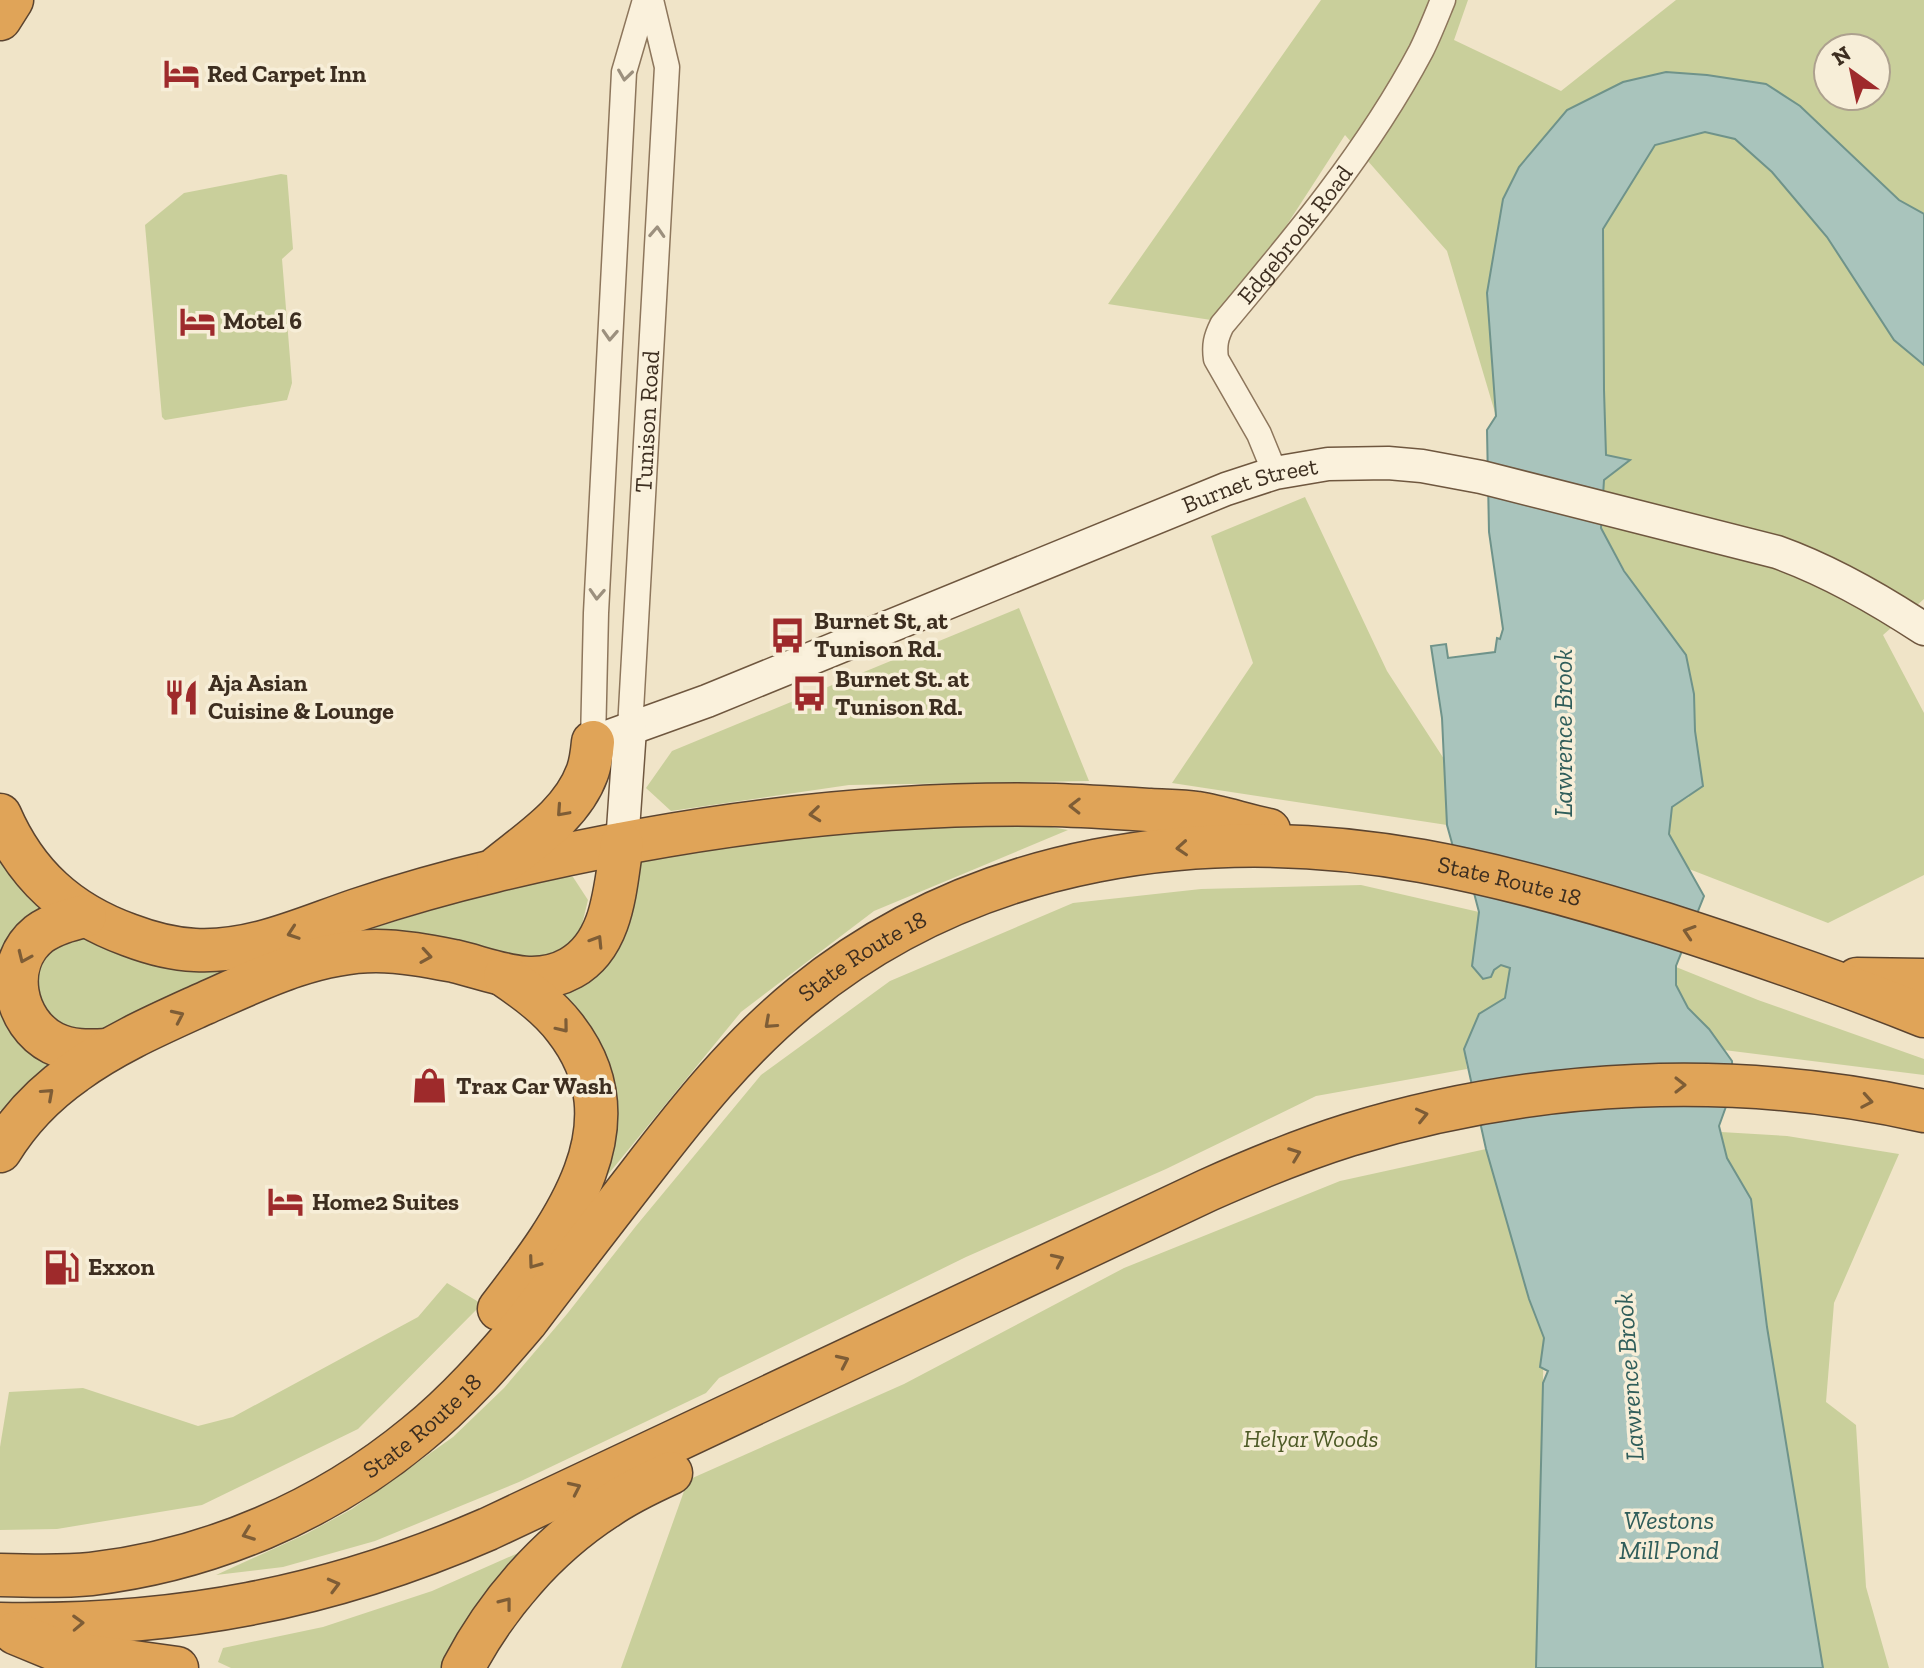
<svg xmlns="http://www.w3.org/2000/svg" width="1924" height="1668" viewBox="0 0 1924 1668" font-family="'Zilla Slab',serif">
<rect width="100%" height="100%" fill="#f0e4c8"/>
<g fill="#c9cf9b" fill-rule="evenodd">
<path d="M 1321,0 L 1468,0 L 1454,40 L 1561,91 L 1676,0 L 1924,0 L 1924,214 L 1899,200 L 1800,106 L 1766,84 L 1707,75 L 1666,72 L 1487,293 L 1496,416 L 1447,251 L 1345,135 L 1224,322 L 1108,304 ZM 1828,48 L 1876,48 L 1876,96 L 1828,96 Z"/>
<path d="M 1705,132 L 1735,139 L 1772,172 L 1827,237 L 1894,340 L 1924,365 L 1924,599 L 1883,635 L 1924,713 L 1924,875 L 1828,923 L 1689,869 L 1669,834 L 1672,807 L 1689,797 L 1695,731 L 1694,694 L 1601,528 L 1604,480 L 1628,459 L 1606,455 L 1604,390 L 1603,228 L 1655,145 Z"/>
<path d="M 281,174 L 287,175 L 293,249 L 282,259 L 292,383 L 287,400 L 165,420 L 162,417 L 145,225 L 184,193 Z"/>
<path d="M 1305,497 L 1387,671 L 1444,759 L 1447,825 L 1172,783 L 1253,663 L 1211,536 Z"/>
<path d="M 1019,608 L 1089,781 L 849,785 L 671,811 L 646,788 L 672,751 Z"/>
<path d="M 1029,823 L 1068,830 L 874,911 L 741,1012 L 579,1210 L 613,1094 L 563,990 L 621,946 L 636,861 L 841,828 Z"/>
<path d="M 0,841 L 53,911 L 17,937 L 63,1061 L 6,1111 L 0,1110 Z"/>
<path d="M 573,877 L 588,900 L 579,937 L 549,962 L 348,936 L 535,878 Z"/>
<path d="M 1361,885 L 1479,912 L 1472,966 L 1491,977 L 1494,970 L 1501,964 L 1510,968 L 1505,998 L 1479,1014 L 1464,1049 L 1467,1069 L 1316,1096 L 1166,1169 L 966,1257 L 719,1378 L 706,1393 L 519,1482 L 375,1541 L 283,1567 L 216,1575 L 306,1534 L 352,1509 L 453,1437 L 504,1388 L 567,1314 L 636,1226 L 761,1075 L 890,981 L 1073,903 L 1201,889 Z"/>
<path d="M 80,937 L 90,938 L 239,967 L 101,1037 L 50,1024 L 33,981 L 36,966 L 52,947 Z"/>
<path d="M 1676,967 L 1758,1000 L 1924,1059 L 1924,1075 L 1724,1050 L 1709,1029 L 1688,1008 L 1676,985 Z"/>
<path d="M 1721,1132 L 1787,1136 L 1899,1154 L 1834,1303 L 1826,1402 L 1856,1425 L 1866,1587 L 1889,1668 L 1823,1668 L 1767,1327 L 1751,1199 L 1727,1158 Z"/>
<path d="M 1486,1149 L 1512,1238 L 1544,1338 L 1536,1668 L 621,1668 L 688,1480 L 904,1384 L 1124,1268 L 1340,1181 Z"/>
<path d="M 447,1283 L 482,1304 L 358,1429 L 202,1505 L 57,1529 L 0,1530 L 0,1447 L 9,1392 L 83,1388 L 198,1426 L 233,1417 L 418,1317 Z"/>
<path d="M 534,1546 L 450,1668 L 231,1668 L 218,1662 L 223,1648 L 323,1627 L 432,1591 Z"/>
</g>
<path fill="#a9c4bc" stroke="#6f938a" stroke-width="2" d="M 1666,72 L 1707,75 L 1766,84 L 1800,106 L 1899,200 L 1924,214 L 1924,365 L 1894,340 L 1827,237 L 1772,172 L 1735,139 L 1705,132 L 1655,145 L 1603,229 L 1604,390 L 1606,455 L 1630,460 L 1604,480 L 1601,528 L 1624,571 L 1686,655 L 1694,694 L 1695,731 L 1703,786 L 1672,807 L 1669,834 L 1704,896 L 1676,966 L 1676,985 L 1688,1008 L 1709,1029 L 1732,1061 L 1733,1087 L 1719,1126 L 1727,1158 L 1751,1199 L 1767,1327 L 1823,1668 L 1536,1668 L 1543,1383 L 1548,1371 L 1540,1367 L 1544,1338 L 1529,1299 L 1486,1149 L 1464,1049 L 1479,1014 L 1505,998 L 1510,968 L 1501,965 L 1494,970 L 1491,977 L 1483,979 L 1472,966 L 1479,912 L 1474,893 L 1455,854 L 1447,825 L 1442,718 L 1431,646 L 1446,644 L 1448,658 L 1495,652 L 1497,638 L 1500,639 L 1503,629 L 1489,532 L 1487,430 L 1496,416 L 1487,293 L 1503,199 L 1519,167 L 1567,110 L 1623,82 Z"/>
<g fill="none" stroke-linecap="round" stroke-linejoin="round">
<defs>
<g id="street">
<path id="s1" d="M 1275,473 L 1259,434 L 1216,359 C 1214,345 1216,337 1222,325 C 1295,238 1368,151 1421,51 C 1429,35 1436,17 1443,0"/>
<path id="s2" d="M 630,729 L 667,67 L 651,0"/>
<path d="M 593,742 L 596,613 L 624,72 L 645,0"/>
</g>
<g id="secondary">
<path id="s3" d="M 593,742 L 707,701 L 1226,489 L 1275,473 L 1328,464 L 1388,463 L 1422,466 L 1481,477 L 1777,552 C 1830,571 1877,598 1924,629"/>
<path d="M 622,844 L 630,729"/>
</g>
<g id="highway">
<path d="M 0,19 L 12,0"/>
<path d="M 0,815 C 26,875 68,913 129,935 C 150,943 172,949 195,950 C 252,953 304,928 357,910 C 402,895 448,882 494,871 C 678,827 865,801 1055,805 C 1087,806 1118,808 1150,810 C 1165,811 1182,811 1197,813 C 1221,817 1245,825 1269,830"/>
<path d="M 498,867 C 531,840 572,814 587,773 C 591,763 592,752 593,742"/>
<path d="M 85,916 C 69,920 53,924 39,934 C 2,964 14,1023 53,1043 C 71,1052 89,1051 108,1050"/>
<path d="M 1857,979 L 1924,980"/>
<path d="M 0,1151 C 19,1120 45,1093 75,1072 C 113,1044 159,1024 203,1004 C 257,980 315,951 376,951 C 402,951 428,956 454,961 C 493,970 532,990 571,968 C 614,944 615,886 622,844"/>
<path d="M 499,1309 C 560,1229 642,1126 565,1028 C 549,1007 527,991 505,976"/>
<path id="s4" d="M 0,1575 C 30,1576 61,1577 91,1574 C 210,1560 324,1511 416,1435 C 457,1402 492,1362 526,1322 C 563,1273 601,1224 639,1175 C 689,1110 738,1048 802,996 C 976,854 1206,822 1422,861 C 1504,876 1585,899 1665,924 C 1752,952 1839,982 1924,1016"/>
<path d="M 0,1624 C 175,1627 327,1599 488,1529 L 1208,1190 C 1255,1169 1301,1150 1349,1135 C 1535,1078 1734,1069 1924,1111"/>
<path d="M 15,1633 L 61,1652 L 177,1668"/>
<path d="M 463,1668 C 496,1605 546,1547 606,1508 C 626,1494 649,1483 671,1473"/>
</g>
</defs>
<use href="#street" stroke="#8d765c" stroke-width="27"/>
<use href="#secondary" stroke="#6f573f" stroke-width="35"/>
<use href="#highway" stroke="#5b4430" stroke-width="45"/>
<use href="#street" stroke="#faf1dc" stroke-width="24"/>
<use href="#secondary" stroke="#faf1dc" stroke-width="32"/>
<use href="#highway" stroke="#e0a458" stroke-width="42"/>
</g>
<defs><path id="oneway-chevron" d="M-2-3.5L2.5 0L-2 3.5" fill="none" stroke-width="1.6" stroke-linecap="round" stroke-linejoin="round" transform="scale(2)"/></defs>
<g stroke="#9c907e">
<use href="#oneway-chevron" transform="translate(625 75) rotate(98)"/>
<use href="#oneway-chevron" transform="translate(657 232) rotate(-87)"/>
<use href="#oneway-chevron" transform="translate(610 335) rotate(93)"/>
<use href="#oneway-chevron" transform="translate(597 594) rotate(93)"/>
</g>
<g stroke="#7e5d36">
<use href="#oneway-chevron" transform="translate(1075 806) rotate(-179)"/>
<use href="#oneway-chevron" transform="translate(562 811) rotate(132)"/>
<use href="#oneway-chevron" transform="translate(815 814) rotate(174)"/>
<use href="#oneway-chevron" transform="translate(1182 848) rotate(176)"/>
<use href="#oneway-chevron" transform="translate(1689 932) rotate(-162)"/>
<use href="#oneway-chevron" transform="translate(293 933) rotate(161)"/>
<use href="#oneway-chevron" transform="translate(597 941) rotate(-58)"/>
<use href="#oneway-chevron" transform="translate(426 956) rotate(9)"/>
<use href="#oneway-chevron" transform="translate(24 957) rotate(114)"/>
<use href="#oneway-chevron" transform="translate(178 1016) rotate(-25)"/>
<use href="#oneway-chevron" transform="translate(770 1023) rotate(138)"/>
<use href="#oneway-chevron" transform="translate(563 1027) rotate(51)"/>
<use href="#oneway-chevron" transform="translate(1680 1085)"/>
<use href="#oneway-chevron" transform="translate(48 1094) rotate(-42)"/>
<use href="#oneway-chevron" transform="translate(1867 1101) rotate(10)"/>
<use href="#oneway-chevron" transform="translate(1422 1115) rotate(-13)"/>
<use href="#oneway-chevron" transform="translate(1295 1154) rotate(-21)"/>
<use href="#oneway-chevron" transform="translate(1058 1260) rotate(-25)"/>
<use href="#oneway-chevron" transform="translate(534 1263) rotate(126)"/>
<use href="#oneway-chevron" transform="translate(843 1361) rotate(-25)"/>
<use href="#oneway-chevron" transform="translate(575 1488) rotate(-25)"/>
<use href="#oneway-chevron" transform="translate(248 1534) rotate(159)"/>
<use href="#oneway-chevron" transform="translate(334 1585) rotate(-15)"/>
<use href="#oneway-chevron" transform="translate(506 1603) rotate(-52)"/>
<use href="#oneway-chevron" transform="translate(78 1623) rotate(-2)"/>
</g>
<defs>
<symbol id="hotel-bare" viewBox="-9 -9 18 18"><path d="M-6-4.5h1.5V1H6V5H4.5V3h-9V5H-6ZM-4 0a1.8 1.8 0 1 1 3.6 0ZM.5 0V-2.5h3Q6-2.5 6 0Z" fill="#9e2a2b" stroke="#f7eed8" stroke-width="2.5" paint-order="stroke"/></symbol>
<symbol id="bus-bare" viewBox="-9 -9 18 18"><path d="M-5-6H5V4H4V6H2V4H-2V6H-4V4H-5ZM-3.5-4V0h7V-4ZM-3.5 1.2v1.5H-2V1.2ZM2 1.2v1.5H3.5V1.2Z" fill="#9e2a2b" stroke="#f7eed8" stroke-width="2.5" paint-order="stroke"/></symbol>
<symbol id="restaurant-bare" viewBox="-9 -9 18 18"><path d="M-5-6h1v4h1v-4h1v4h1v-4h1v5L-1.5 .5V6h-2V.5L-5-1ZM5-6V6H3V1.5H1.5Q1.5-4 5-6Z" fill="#9e2a2b" stroke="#f7eed8" stroke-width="2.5" paint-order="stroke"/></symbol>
<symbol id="shop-bare" viewBox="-9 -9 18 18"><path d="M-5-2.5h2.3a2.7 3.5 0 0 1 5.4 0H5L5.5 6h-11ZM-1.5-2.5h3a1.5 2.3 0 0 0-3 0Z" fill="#9e2a2b" stroke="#f7eed8" stroke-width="2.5" paint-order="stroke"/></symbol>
<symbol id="fuel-bare" viewBox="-9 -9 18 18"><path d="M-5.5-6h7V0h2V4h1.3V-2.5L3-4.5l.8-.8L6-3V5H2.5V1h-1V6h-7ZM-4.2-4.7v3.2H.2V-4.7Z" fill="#9e2a2b" stroke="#f7eed8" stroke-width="2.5" paint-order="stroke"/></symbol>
</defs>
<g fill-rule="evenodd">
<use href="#hotel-bare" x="156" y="48" width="51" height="51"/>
<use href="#hotel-bare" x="172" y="296" width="51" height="51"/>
<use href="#bus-bare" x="762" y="610" width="51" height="51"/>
<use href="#bus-bare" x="784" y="668" width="51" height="51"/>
<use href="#restaurant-bare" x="156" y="672" width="51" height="51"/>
<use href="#shop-bare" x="404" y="1060" width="51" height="51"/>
<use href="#hotel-bare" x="260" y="1176" width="51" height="51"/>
<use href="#fuel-bare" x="36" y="1242" width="51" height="51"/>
</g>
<g text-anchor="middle" stroke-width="7" stroke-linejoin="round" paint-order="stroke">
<g font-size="24" font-weight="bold" fill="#3d2e20" stroke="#f7eed8" text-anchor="start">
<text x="207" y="82">Red Carpet Inn</text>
<text x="223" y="329">Motel 6</text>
<text x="814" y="629">Burnet St, at<tspan x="814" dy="28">Tunison Rd.</tspan></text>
<text x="835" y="687">Burnet St. at<tspan x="835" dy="28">Tunison Rd.</tspan></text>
<text x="208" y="691">Aja Asian<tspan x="208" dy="28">Cuisine &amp; Lounge</tspan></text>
<text x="456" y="1094">Trax Car Wash</text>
<text x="312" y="1210">Home2 Suites</text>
<text x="88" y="1275">Exxon</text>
</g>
<g font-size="24" fill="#3d2e20" stroke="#f7eed8">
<text dy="8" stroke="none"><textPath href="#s1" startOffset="280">Edgebrook Road</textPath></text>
<text dy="8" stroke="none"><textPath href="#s2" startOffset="308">Tunison Road</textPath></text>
<text dy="8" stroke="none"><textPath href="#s3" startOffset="706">Burnet Street</textPath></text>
<text dy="8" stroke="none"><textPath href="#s4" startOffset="1780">State Route 18</textPath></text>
<text dy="8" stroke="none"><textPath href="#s4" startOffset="1108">State Route 18</textPath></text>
<text dy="8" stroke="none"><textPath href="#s4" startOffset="460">State Route 18</textPath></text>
</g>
<g font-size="24" font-style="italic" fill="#4d5a26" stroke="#f7eed8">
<text x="1311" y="1447">Helyar Woods</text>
</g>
<g font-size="26" font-style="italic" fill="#2f5d5a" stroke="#f7eed8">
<text transform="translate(1563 733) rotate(-90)" y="9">Lawrence Brook</text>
<text transform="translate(1629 1377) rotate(-94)" y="9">Lawrence Brook</text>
<text x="1669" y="1529">Westons<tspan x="1669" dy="30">Mill Pond</tspan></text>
</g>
</g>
<g transform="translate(1852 72) rotate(327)"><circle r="38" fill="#f7eed8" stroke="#ada18e" stroke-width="2"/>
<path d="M0-6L14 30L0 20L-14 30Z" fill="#9e2a2b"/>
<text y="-12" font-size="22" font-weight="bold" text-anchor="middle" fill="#3d2e20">N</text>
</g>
</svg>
